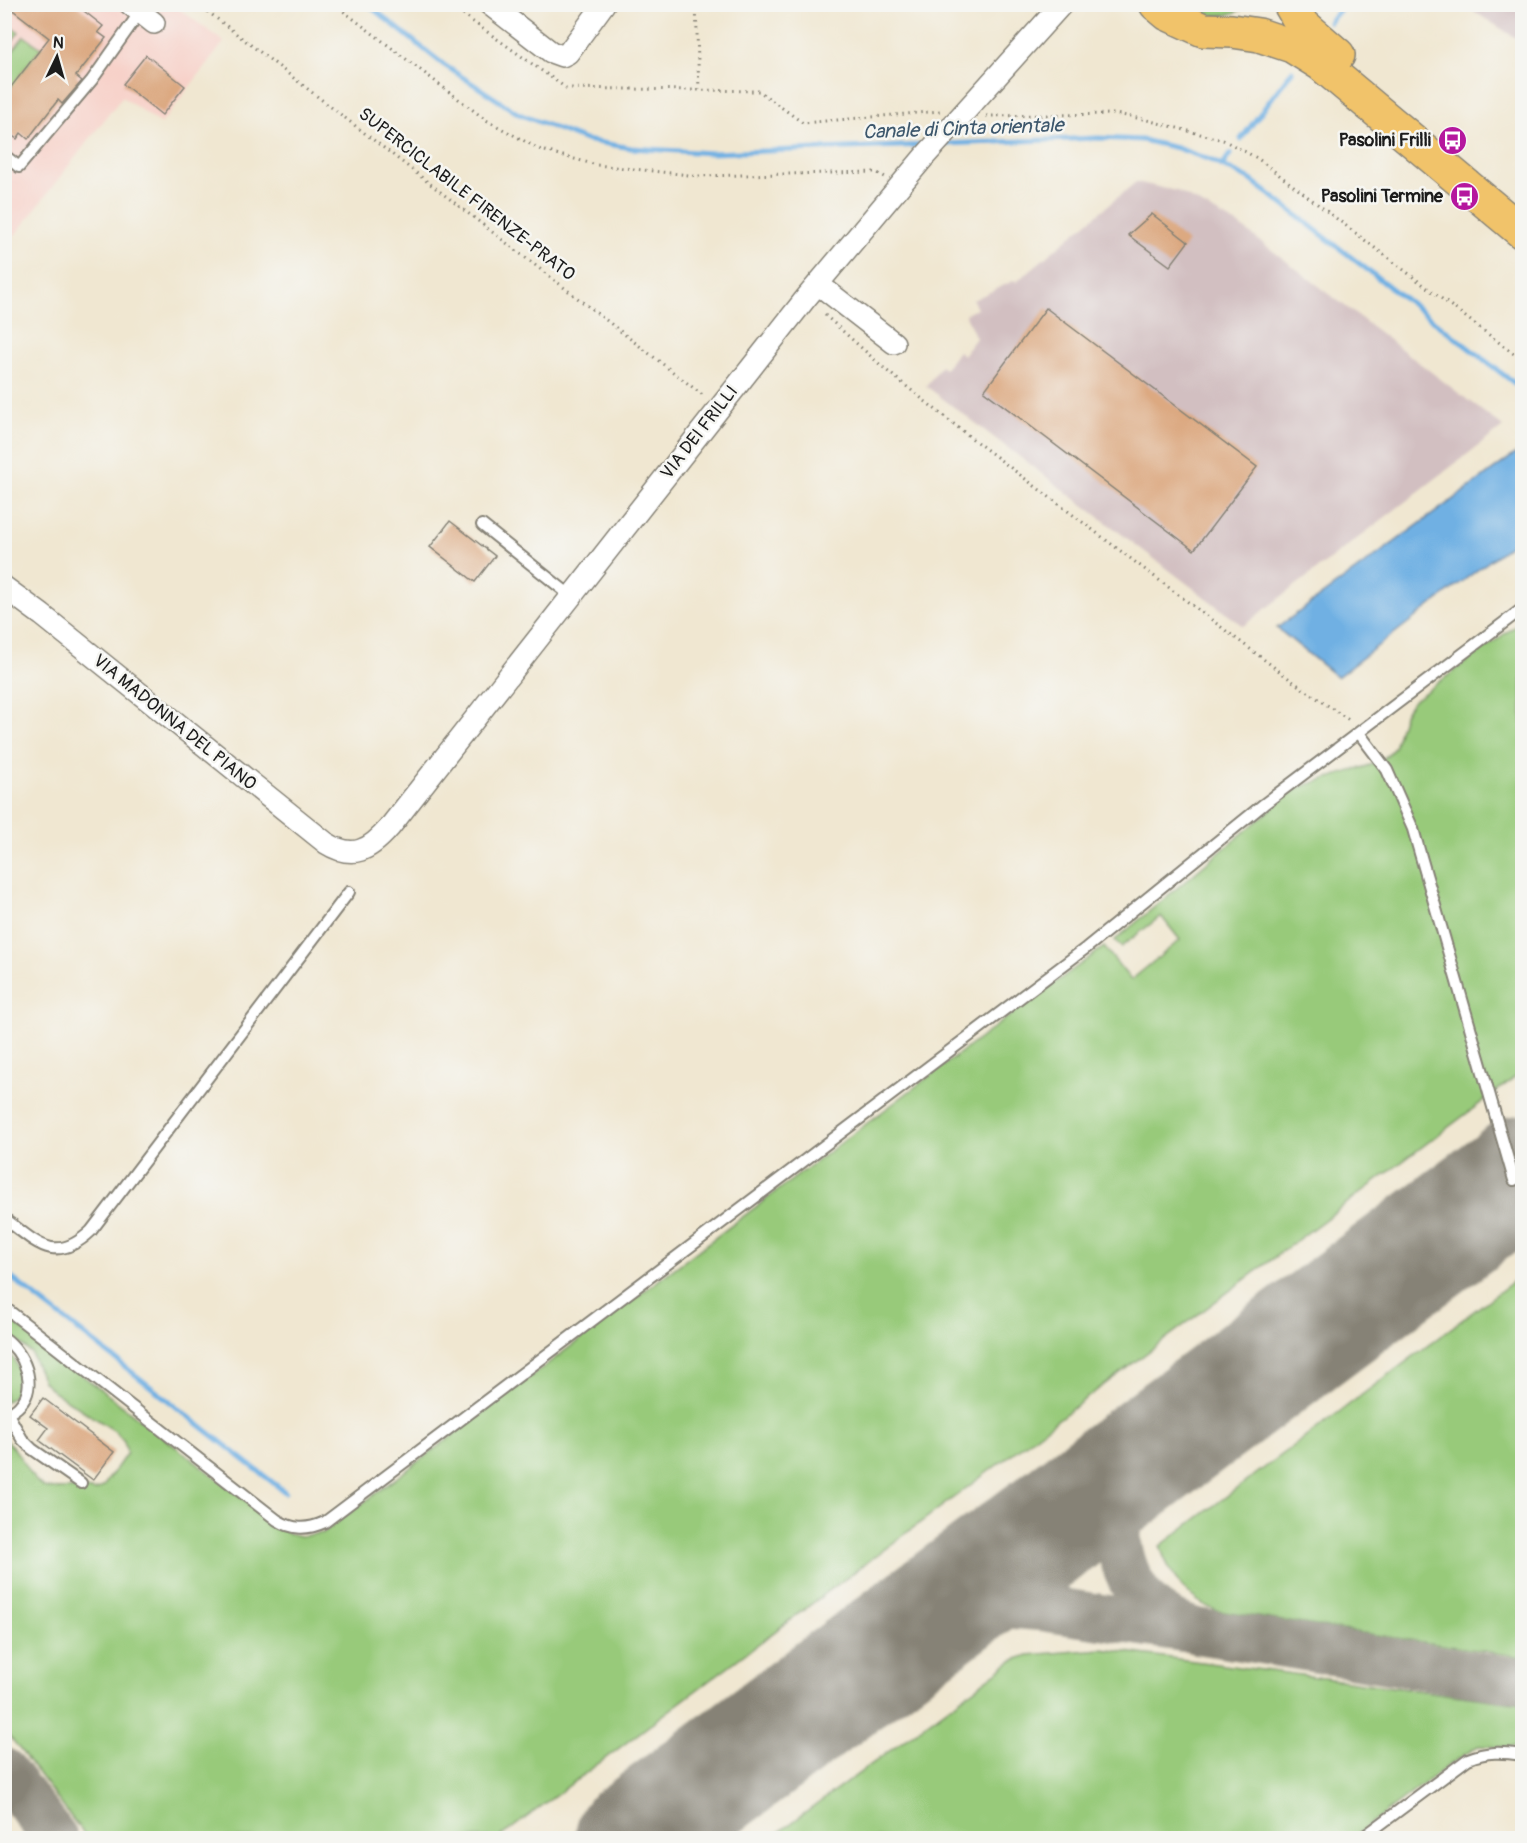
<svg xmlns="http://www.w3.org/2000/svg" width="1527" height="1843" viewBox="0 0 1527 1843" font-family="Pangolin,sans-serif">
<rect width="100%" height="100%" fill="#f6f6f2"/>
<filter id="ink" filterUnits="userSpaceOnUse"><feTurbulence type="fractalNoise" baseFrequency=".0167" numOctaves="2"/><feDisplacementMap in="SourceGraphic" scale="12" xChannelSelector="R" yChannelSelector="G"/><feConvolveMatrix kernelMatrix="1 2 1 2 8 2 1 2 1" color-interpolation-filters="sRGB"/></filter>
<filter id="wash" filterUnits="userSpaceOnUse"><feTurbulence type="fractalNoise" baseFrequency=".008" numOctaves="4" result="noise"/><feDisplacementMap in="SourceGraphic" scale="24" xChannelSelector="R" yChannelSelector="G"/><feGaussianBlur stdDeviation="1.35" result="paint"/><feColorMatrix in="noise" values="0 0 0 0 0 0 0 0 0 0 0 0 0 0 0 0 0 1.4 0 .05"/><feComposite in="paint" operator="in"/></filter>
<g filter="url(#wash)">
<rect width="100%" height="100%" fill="#f0e7d1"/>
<path fill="#f7d1c9" d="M 5,5 L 174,5 L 224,42 L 161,124 L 122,97 L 5,248 Z"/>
<g fill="#d2bfc1">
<path d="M 1464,5 L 1522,5 L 1522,42 Z"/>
<path d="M 1136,182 L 1177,191 L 1239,225 L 1503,427 L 1243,626 L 926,386 L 941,366 L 945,369 L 958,351 L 963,355 L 976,338 L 965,314 L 977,309 L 973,300 L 1015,280 L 1016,282 Z"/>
</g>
<g fill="#98ca7a" stroke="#5a734b" stroke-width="1.5">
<path d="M 1179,5 L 1248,5 C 1226,23 1203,14 1179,5 Z"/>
<path d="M 4,21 L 19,32 L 6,49 L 11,53 L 24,36 L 41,48 L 19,77 L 34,90 L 28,99 L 5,81 Z"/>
<path d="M 1522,621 L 1522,1072 L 499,1838 L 87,1838 L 5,1730 L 5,1440 C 22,1451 25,1476 44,1487 C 53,1492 79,1485 95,1491 L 103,1487 L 127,1453 L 124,1441 L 115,1431 L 54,1392 L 43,1381 L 31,1353 L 12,1336 L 5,1332 L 5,1316 L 288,1533 L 300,1536 L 323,1533 L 1012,1014 L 1104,947 L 1131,980 L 1180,940 L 1161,916 L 1121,947 L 1115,940 L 1294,790 L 1306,785 L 1380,762 L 1394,748 L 1404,714 L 1412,702 Z"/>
<path d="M 1522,1275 L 1522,1657 L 1217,1611 C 1187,1599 1170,1577 1160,1546 Z"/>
<path d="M 4,1348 C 22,1363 27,1389 5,1402 Z"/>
<path d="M 1102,1649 L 1522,1704 L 1522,1748 L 1478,1746 L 1449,1765 L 1352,1838 L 771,1838 L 1012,1661 L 1028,1655 Z"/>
</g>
<path fill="#6fb0e3" stroke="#466680" stroke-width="1.5" d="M 1515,454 L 1522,459 L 1522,536 L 1337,677 L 1277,628 Z"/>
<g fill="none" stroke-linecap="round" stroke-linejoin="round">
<g stroke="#6fb0e3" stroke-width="5">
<path d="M 367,4 L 444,65 L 519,114 L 585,140 L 631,148 L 711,153 L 928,145"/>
<path d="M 1329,22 L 1345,4"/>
<path d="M 1241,139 L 1292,71"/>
<path d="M 943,144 L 1098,138 L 1142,140 L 1177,148 L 1210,160 L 1251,180 L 1522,389"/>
<path d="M 1222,166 L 1230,154"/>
<path d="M 4,1272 L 285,1492"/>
</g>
<g stroke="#868276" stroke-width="46">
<path d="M 1144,1457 C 1138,1471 1127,1486 1123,1499 C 1109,1538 1126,1593 1162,1616 C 1172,1623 1184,1627 1196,1631 L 1505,1679 L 1522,1680"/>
<path d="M 876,1658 L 947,1617 L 976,1608 L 1001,1605 L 1040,1608 L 1183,1629"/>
<path d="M 4,1771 L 55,1838"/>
</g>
<path stroke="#868276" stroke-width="118" d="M 634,1838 L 1522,1174"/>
</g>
<g id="blocks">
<g fill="#dca981">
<path d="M 5,4 L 75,4 L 103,26 L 98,32 L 106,38 L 76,76 L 82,81 L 62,104 L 58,100 L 28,139 L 21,133 L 17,139 L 4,130 L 4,81 L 11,87 L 49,38 Z"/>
<path d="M 146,55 L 185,86 L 162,115 L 123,84 Z"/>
<path d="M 1152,214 L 1188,242 L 1170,266 L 1128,235 Z"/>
<path d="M 1046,308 L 1257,467 L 1194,550 L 984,391 Z"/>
<path d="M 450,521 L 495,556 L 475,582 L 430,547 Z"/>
<path d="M 43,1398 L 114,1452 L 93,1480 L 39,1440 L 48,1428 L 30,1415 Z"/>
</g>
</g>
</g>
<g filter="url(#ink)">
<use href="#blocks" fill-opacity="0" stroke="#868276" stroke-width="1.5"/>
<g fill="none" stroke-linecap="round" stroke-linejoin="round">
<defs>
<g id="service">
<path d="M 4,155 L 19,167 L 92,80 L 140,12"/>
<path d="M 482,525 L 571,596"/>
<path d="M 1359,733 L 1387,770 L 1413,829 L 1514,1180"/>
<path d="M 4,1218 C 37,1243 55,1265 91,1231 L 349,892"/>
<path d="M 4,1307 L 277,1520 C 293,1530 307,1530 325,1522 L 1086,948 L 1264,804 L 1522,609"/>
<path d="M 4,1338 C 23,1351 39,1385 20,1405 C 16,1410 10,1413 4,1416"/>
<path d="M 8,1414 L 22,1439 L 32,1449 L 81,1483"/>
<path d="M 1362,1838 L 1468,1759 C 1487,1751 1502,1752 1522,1755"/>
</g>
<g id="minor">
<path d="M 130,4 L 154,23"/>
<path d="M 489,4 L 551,52 L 562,56 L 568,53 L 604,4"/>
<path d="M 818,284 L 894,343"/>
<path d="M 4,587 L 42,615 L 326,843 C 353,860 370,850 389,828 L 806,298 L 924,157 L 1062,4"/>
</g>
<g id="primary">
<path d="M 1156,4 L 1168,14 L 1203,30 L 1232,31 L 1259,35 L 1292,46 L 1321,64 L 1522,232"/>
<path d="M 1290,4 L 1301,23 L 1338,55"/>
</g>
</defs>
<use href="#service" stroke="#868276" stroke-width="14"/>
<use href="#minor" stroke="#868276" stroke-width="24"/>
<use href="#primary" stroke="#868276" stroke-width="36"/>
<g stroke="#868276" stroke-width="3" stroke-dasharray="1.5 4.5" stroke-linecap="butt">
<path d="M 198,4 L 704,396"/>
<path d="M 334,4 L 486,120 L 541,150 L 597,165 L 698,176 L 876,172 L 885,177"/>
<path d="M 448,4 L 566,88 L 759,91 L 803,123 L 940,111"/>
<path d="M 696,4 L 699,90"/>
<path d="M 1120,4 L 1132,9"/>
<path d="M 1080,9 L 1096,4"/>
<path d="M 460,13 L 467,4"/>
<path d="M 986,116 L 1115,114 L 1143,119 L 1223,140 L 1257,158 L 1522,360"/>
<path d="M 825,315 L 886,370 L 970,437 L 1295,683 L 1349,720"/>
</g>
<use href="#service" stroke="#fff" stroke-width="10"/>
<use href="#minor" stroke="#fff" stroke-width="21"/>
<use href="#primary" stroke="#f1c36a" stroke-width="33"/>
</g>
</g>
<defs>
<symbol id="bus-disc" viewBox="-11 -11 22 22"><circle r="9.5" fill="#b5179e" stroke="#f6f6f2"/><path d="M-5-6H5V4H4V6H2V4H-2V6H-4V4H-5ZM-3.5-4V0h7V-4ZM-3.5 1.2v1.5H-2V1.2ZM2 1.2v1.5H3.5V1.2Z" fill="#fff"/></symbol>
</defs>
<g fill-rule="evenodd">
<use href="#bus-disc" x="1436" y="124" width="33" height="33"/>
<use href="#bus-disc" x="1448" y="180" width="33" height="33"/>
</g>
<g text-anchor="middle" stroke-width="5" stroke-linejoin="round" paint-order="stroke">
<g font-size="18" font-weight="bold" fill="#1c1c1c" stroke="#f6f6f2" text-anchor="end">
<text x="1431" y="146">Pasolini Frilli</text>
<text x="1443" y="202">Pasolini Termine</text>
</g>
<g font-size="18" fill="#1c1c1c" stroke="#f6f6f2">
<text transform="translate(467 194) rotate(38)" y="6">SUPERCICLABILE FIRENZE-PRATO</text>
<text transform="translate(699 432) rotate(-52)" y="6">VIA DEI FRILLI</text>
<text transform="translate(175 722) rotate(39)" y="6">VIA MADONNA DEL PIANO</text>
</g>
<g font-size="20" font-style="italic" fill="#3d576c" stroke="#f6f6f2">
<text transform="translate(963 128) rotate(-2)" y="7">Canale di Cinta orientale</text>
</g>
</g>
<rect width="1527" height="1843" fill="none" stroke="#f6f6f2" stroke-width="24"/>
<g transform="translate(57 57) rotate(5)" stroke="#f6f6f2" stroke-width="4.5" paint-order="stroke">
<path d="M0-4.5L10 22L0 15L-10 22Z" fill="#1c1c1c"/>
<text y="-9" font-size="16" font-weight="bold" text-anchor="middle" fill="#1c1c1c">N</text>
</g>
</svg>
